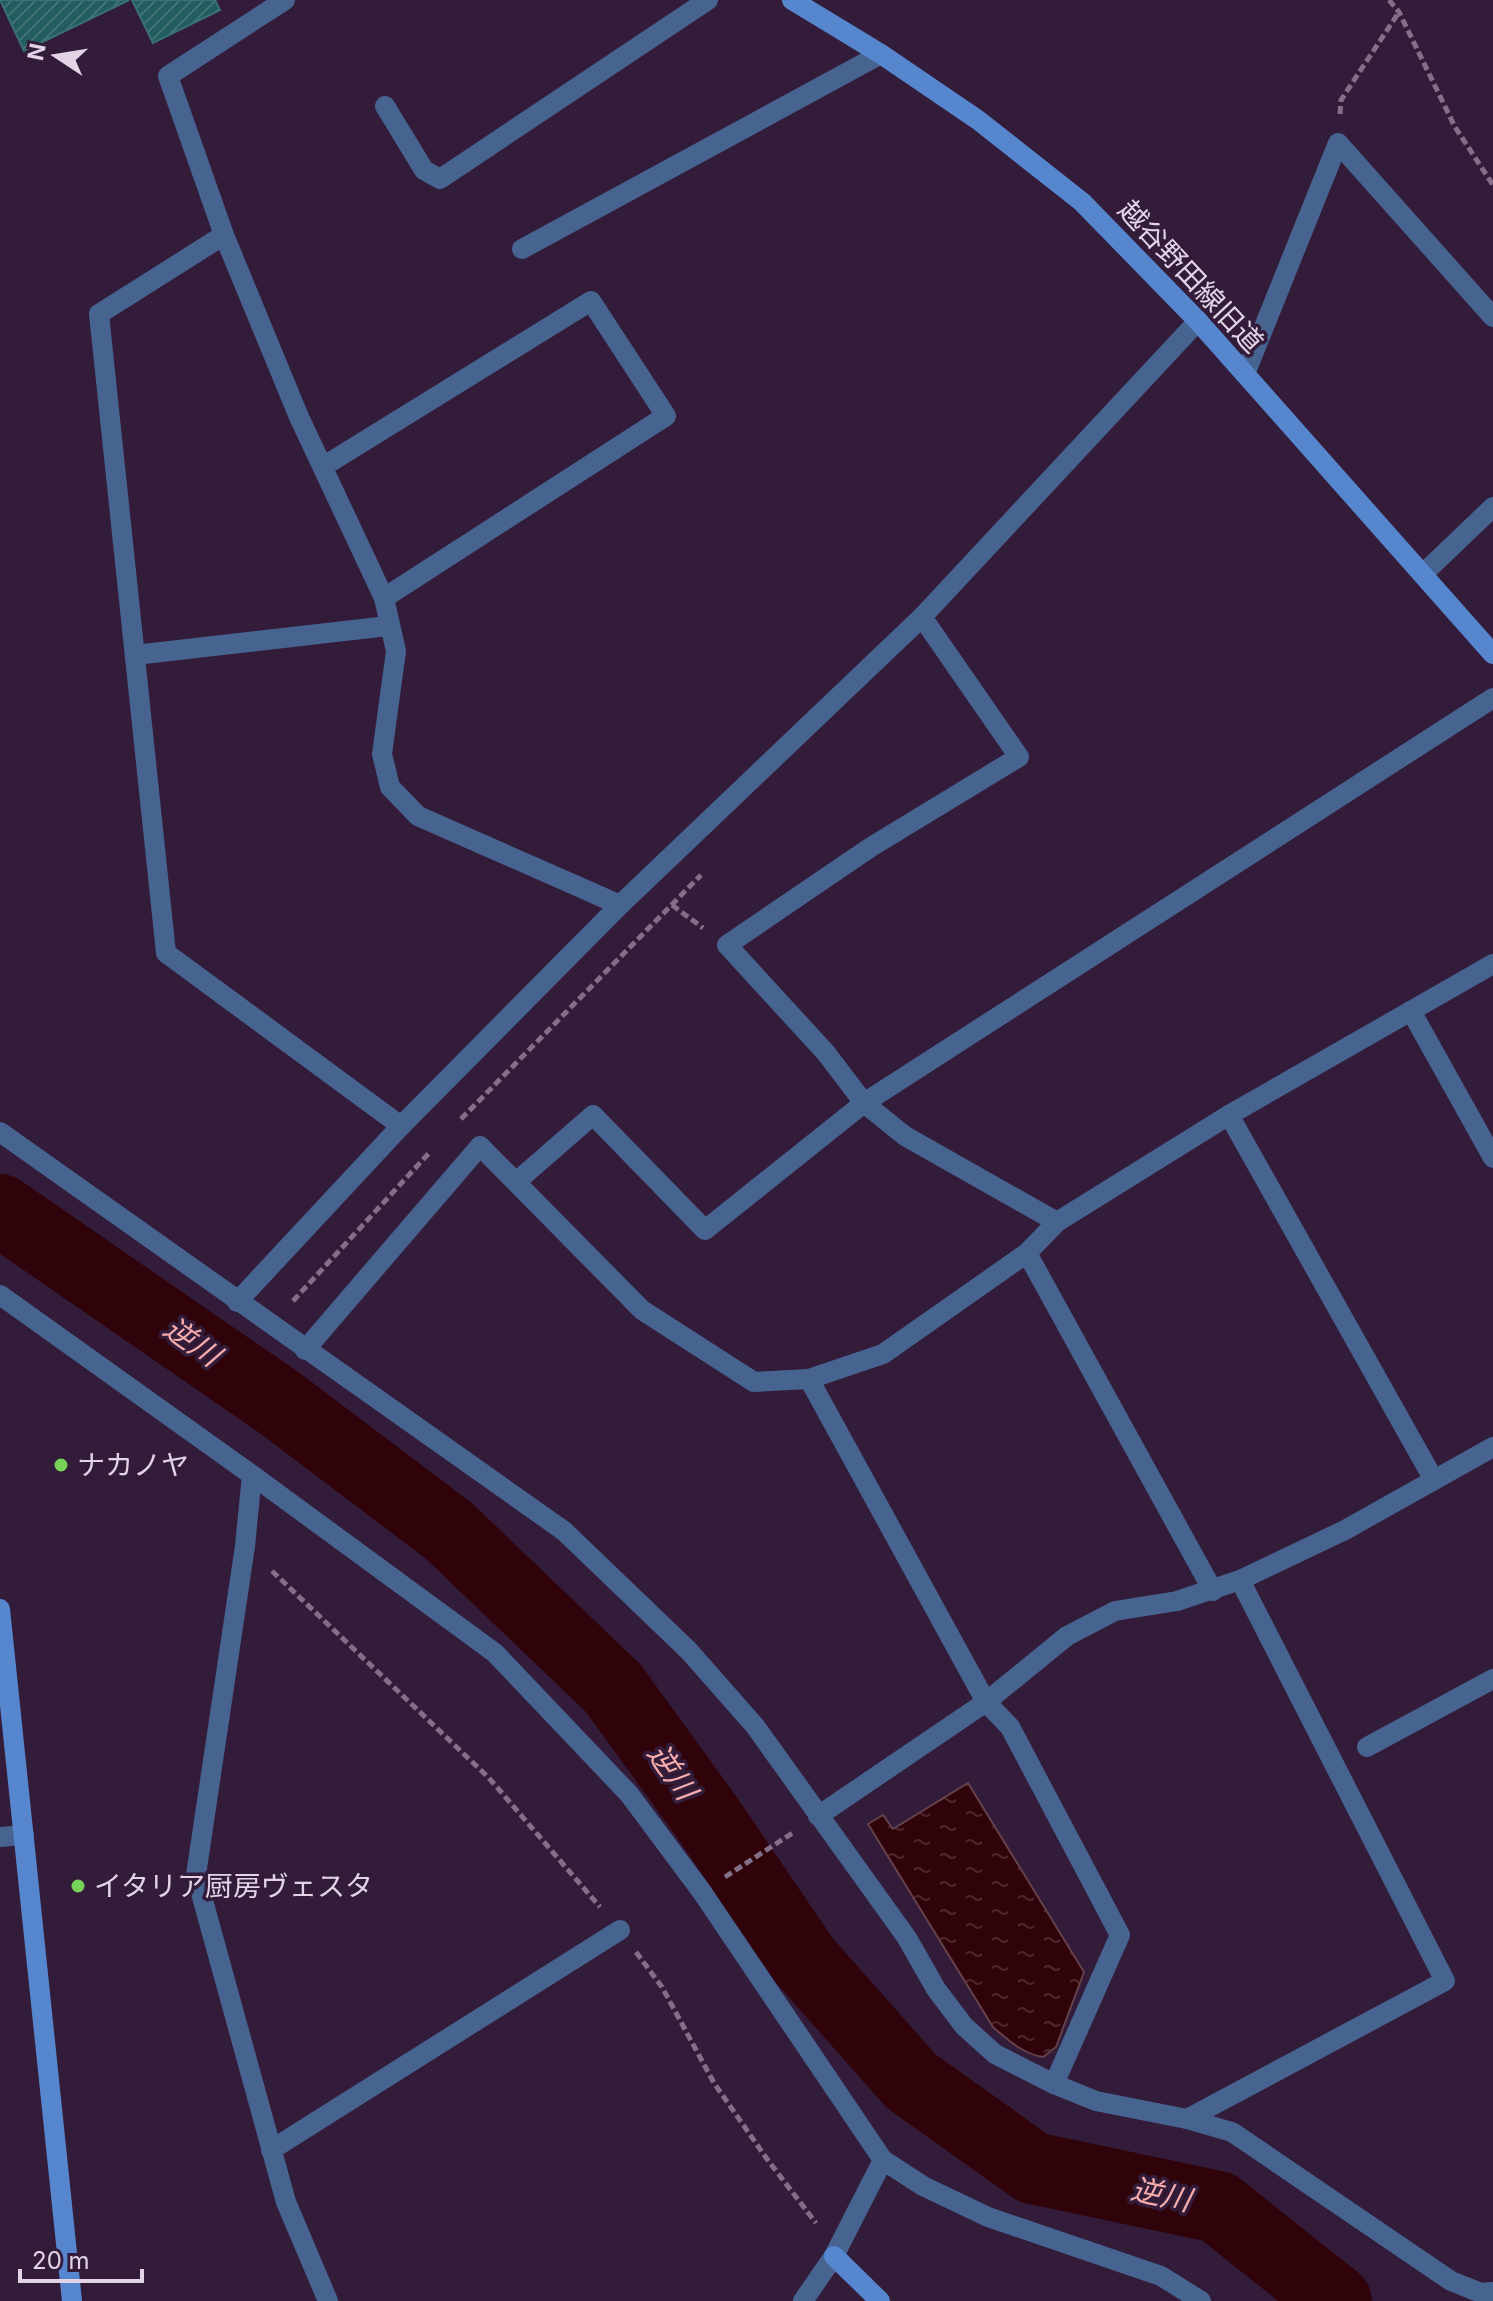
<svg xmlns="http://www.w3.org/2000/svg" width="1493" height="2301" viewBox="0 0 1493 2301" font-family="Inter,'Noto Sans JP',sans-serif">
<defs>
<pattern id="water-ripples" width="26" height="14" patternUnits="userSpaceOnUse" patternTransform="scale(2)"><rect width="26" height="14" fill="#2f0309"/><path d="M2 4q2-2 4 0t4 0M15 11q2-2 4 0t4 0" fill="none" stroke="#4d272d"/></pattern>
<pattern id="building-hatch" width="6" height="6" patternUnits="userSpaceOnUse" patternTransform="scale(2)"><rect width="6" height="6" fill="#215c5e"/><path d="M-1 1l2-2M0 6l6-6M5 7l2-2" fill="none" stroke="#417275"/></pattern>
</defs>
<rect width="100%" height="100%" fill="#331c3a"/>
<path fill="url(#water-ripples)" stroke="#65414b" stroke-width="2" d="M 968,1783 L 1084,1972 L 1056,2047 L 1043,2057 C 1023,2054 1008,2040 993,2027 L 868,1824 L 883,1815 L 893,1829 Z"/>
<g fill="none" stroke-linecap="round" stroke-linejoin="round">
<path stroke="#2f0309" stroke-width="72" d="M 0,1210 L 281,1404 L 449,1531 L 613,1688 L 706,1816 L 804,1960 L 911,2081 L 1033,2168 L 1218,2207 L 1336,2301"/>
</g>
<g fill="url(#building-hatch)" stroke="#387274" stroke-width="2">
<path d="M 0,0 L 129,0 L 24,51 Z"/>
<path d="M 132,0 L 215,0 L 220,10 L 153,43 Z"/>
</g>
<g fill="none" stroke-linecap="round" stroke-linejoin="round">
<g stroke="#836f88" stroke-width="5" stroke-dasharray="8 4" stroke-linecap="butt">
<path d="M 1389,0 L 1399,12 L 1455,127 L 1493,185"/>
<path d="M 1340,114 L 1341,100 L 1399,12"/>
<path d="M 672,905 L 703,928"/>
<path d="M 461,1119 L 701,875"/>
<path d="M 293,1301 L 430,1152"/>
<path d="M 272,1571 L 489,1778 L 600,1907"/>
<path d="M 725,1877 L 794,1832"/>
<path d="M 636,1952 L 662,1987 L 714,2083 L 767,2159 L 816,2223"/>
</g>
<g stroke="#476491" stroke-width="20">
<path d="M 1411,1011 L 1493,1158"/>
<path d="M 1229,1115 L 1434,1480"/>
<path d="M 1187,2119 L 1445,1981 L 1240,1580"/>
</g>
<g stroke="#476491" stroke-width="20">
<path d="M 285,0 L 168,76 L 224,235 L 299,417 L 384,598 L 396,651 L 382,754 L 390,787 L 418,816 L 620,905"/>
<path d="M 385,106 L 424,170 L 440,179 L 708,0"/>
<path d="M 224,235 L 99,314 L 166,953 L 401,1126"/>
<path d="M 522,249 L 881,54"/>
<path d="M 1245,374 L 1338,143 L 1493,317"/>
<path d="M 324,466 L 591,301 L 666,416 L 384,598"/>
<path d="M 1423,574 L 1493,507"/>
<path d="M 922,617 L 1019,757 L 871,847 L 727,945 L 826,1053 L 864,1103 L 905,1136 L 1057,1222"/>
<path d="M 135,655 L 388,626"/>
<path d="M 0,1132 L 564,1531 L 689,1651 L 755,1726 L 907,1938 L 936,1989 L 964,2026 L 995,2054 L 1054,2084 L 1096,2101 L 1187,2119 L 1232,2132 L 1451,2281 L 1481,2293 L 1493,2292"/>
<path d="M 516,1182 L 593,1115 L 705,1230 L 864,1103 L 1493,698"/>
<path d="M 1027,1253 L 1213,1591"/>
<path d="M 0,1295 L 252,1475 L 495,1653 L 629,1794 L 702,1892 L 883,2160 L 923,2186 L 988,2217 L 1161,2276 L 1201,2301"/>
<path d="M 237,1302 L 401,1126 L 620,905 L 922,617 L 1198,321"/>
<path d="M 305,1350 L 480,1146 L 642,1310 L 754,1382 L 809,1379 L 883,1354 L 1027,1253 L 1057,1222 L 1229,1115 L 1493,964"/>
<path d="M 809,1379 L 986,1702 L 1010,1727 L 1120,1935 L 1054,2084"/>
<path d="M 252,1475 L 245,1546 L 196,1875 L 286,2202 L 328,2301"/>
<path d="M 1367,1747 L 1493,1679"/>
<path d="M 818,1816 L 986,1702 L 1067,1636 L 1115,1611 L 1177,1601 L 1240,1580 L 1345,1530 L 1493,1447"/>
<path d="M 0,1837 L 24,1835"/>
<path d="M 271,2150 L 620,1930"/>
<path d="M 803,2301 L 834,2256 L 883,2160"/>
</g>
<g stroke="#5686ce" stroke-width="20">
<path d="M 792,0 L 881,54 L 978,120 L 1082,202 L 1198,321 L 1493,654"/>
<path d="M 0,1609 L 72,2301"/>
<path d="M 834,2256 L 880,2301"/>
</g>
</g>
<g fill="#77d259" stroke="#331c3a" stroke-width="3">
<circle cx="61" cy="1465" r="8"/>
<circle cx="78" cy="1886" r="8"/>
</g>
<g text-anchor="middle" stroke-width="7" stroke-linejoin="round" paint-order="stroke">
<g font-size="28" fill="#e2d3e6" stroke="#331c3a">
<text transform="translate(1191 276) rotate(47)" y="10">越谷野田線旧道</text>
</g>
<g font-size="28" fill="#e2d3e6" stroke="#331c3a" text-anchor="start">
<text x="77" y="1475">ナカノヤ</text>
<text x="94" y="1896">イタリア厨房ヴェスタ</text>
</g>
<g font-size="30" font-style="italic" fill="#f7acac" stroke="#331c3a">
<text transform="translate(192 1342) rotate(35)" y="10">逆川</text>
<text transform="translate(672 1772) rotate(55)" y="10">逆川</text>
<text transform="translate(1161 2195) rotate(12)" y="10">逆川</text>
</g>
</g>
<g transform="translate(56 56) rotate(282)" stroke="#331c3a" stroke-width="6" paint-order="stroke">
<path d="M0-6L14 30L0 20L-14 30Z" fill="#e2d3e6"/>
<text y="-12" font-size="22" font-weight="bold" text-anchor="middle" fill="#e2d3e6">N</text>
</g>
<path d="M20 2269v12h122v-12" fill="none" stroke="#e2d3e6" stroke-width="4"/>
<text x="32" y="2269" font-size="24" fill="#e2d3e6" stroke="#331c3a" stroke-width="6" paint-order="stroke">20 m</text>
</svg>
